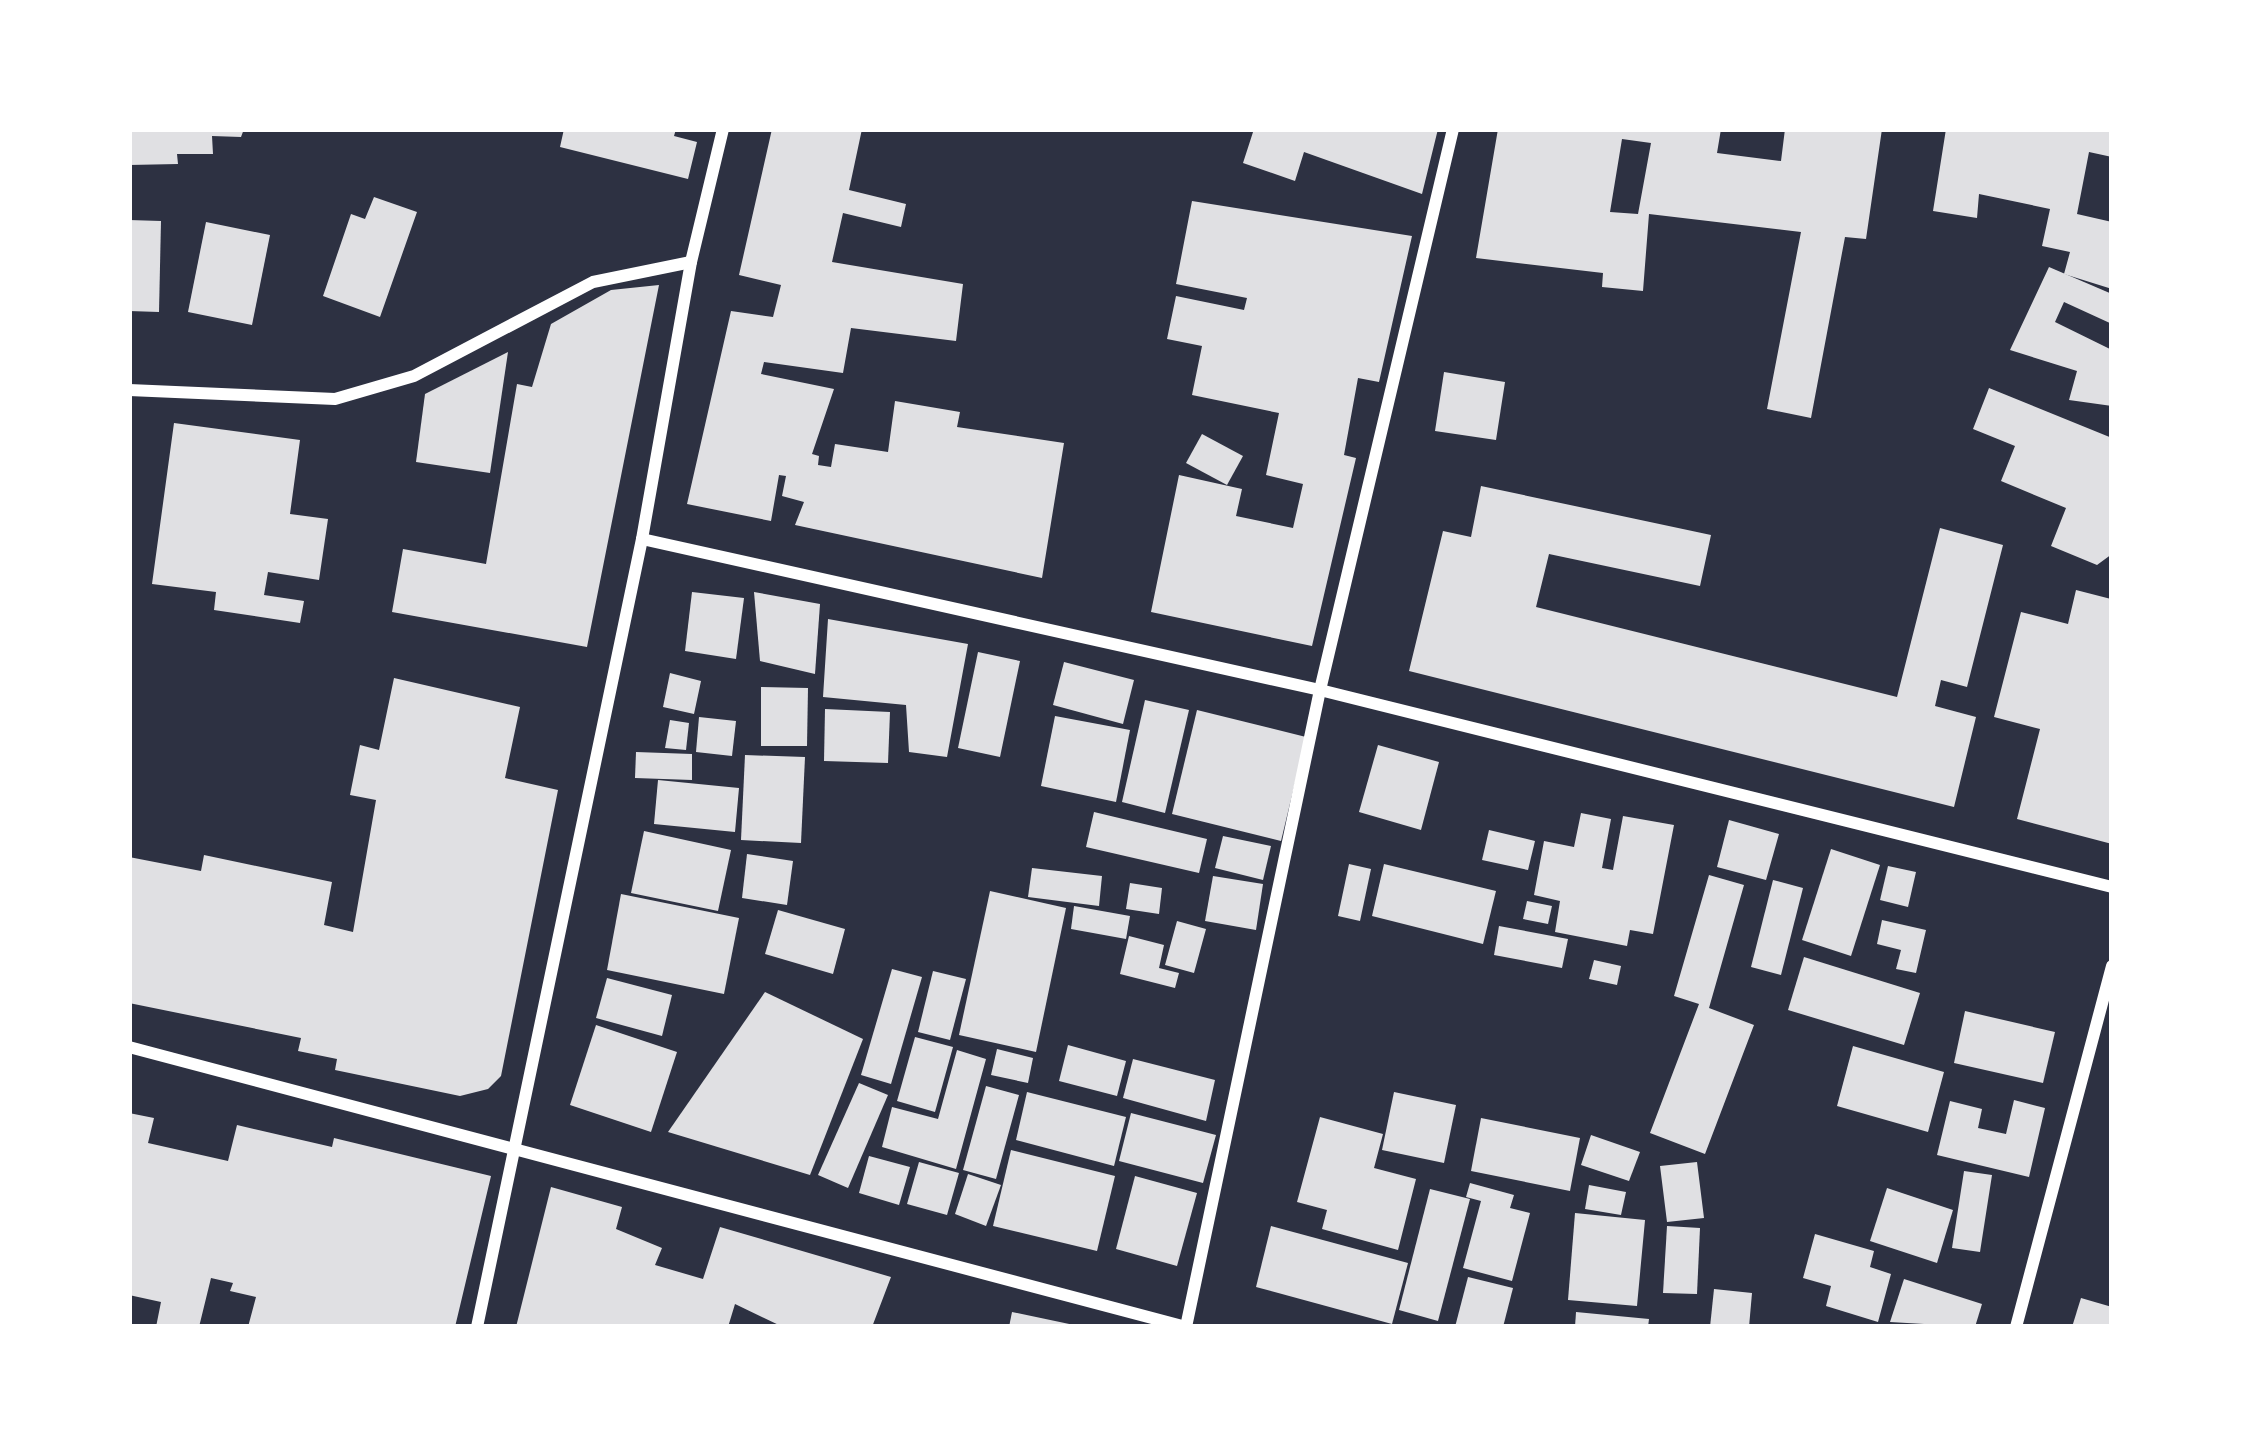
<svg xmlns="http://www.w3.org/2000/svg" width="2241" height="1456" viewBox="0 0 2241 1456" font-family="'Libre Baskerville',serif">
<rect width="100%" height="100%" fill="#2d3142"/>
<g fill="#e0e0e3" fill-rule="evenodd">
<path d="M 129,129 L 244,129 L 241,137 L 212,136 L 213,154 L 177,154 L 178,164 L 129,165 Z"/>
<path d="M 564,129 L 676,129 L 674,136 L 697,142 L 688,179 L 560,147 Z"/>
<path d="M 772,129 L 862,129 L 849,190 L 906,204 L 901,227 L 843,213 L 832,262 L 963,284 L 956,341 L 851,328 L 843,373 L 764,362 L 761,374 L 834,389 L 812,454 L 819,456 L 818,465 L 831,467 L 835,444 L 888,452 L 895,401 L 960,412 L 957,427 L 1064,443 L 1042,578 L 795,525 L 804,502 L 782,496 L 786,476 L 779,475 L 771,521 L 687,504 L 731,311 L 773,317 L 781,285 L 739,275 Z"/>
<path d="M 1254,129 L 1438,129 L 1422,194 L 1304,152 L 1295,181 L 1243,163 Z"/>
<path d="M 1498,129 L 1721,129 L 1717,153 L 1781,161 L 1785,129 L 1882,129 L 1866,239 L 1845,237 L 1811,418 L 1767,409 L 1801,232 L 1649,214 L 1643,291 L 1602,287 L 1603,273 L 1476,258 ZM 1622,139 L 1651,143 L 1638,214 L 1610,212 Z"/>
<path d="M 1946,129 L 2112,129 L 2112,157 L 2089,152 L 2077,214 L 2112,222 L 2112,289 L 2064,274 L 2070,252 L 2042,246 L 2050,209 L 1979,194 L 1977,218 L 1933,211 Z"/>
<path d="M 374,197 L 417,212 L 380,317 L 323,296 L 351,214 L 365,219 Z"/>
<path d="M 1192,201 L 1412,236 L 1379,382 L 1358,378 L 1344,455 L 1356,458 L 1312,646 L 1151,612 L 1179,475 L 1242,489 L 1236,516 L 1293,528 L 1303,484 L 1266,475 L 1279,413 L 1192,395 L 1202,346 L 1167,339 L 1176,296 L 1244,310 L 1247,298 L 1176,284 Z"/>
<path d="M 129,220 L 161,221 L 159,312 L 129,311 Z"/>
<path d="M 206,222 L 270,235 L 252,325 L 188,312 Z"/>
<path d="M 2049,267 L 2112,294 L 2112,324 L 2064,302 L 2055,322 L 2112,350 L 2112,406 L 2069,400 L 2077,371 L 2010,350 Z"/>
<path d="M 659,285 L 587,647 L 392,612 L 403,549 L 486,564 L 517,384 L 532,387 L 551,324 L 611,290 Z"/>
<path d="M 508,352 L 490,473 L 416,462 L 425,394 Z"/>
<path d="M 1444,372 L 1505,382 L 1496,440 L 1435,431 Z"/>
<path d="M 1989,388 L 2112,438 L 2112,554 L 2097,565 L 2051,546 L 2066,508 L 2001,481 L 2015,446 L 1973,429 Z"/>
<path d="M 174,423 L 300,440 L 290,514 L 328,519 L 319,580 L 268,572 L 264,595 L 304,601 L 300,623 L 214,610 L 216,592 L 152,584 Z"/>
<path d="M 1202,434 L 1243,456 L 1227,485 L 1186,463 Z"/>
<path d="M 1481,486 L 1711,535 L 1700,586 L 1549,554 L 1536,607 L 1897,697 L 1940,528 L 2003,545 L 1967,687 L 1941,680 L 1935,706 L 1976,717 L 1954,807 L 1409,671 L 1443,531 L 1471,537 Z"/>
<path d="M 2076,590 L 2111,599 L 2112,844 L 2017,819 L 2040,729 L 1994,717 L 2021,612 L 2068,624 Z"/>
<path d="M 692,592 L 744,598 L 736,659 L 685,651 Z"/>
<path d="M 754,592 L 820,604 L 815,674 L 760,661 Z"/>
<path d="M 828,619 L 968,644 L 947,757 L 909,752 L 906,705 L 823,697 Z"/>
<path d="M 978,652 L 1020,661 L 1000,757 L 958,748 Z"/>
<path d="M 1064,662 L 1134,680 L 1123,724 L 1053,705 Z"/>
<path d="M 670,673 L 701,681 L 694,714 L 663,707 Z"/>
<path d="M 394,678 L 520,707 L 505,778 L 558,790 L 501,1076 L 488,1089 L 460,1096 L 335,1070 L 337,1059 L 298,1051 L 301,1038 L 129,1003 L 129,857 L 201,871 L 204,855 L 332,882 L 324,925 L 353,932 L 376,800 L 350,795 L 360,745 L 379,750 Z"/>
<path d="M 761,687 L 808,688 L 807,746 L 761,746 Z"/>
<path d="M 1145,700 L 1189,710 L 1165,813 L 1122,802 Z"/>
<path d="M 825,709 L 890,712 L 888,763 L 824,761 Z"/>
<path d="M 1197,710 L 1306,737 L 1281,841 L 1172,814 Z"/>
<path d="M 1055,716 L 1130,730 L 1116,802 L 1041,786 Z"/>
<path d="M 699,717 L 736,721 L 732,756 L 696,752 Z"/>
<path d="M 670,720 L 689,723 L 686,750 L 665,748 Z"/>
<path d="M 1378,745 L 1439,762 L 1421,830 L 1359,812 Z"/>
<path d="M 636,752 L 692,754 L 692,780 L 635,778 Z"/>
<path d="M 745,755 L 805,757 L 801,843 L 741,840 Z"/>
<path d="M 658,780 L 739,788 L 735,832 L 654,824 Z"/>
<path d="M 1094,812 L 1207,839 L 1199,873 L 1086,847 Z"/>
<path d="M 1581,813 L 1611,819 L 1602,868 L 1613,870 L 1623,816 L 1674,825 L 1653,934 L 1630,930 L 1627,946 L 1555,932 L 1560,901 L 1534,895 L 1544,841 L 1574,847 Z"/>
<path d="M 1729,820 L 1779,834 L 1766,880 L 1717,867 Z"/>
<path d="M 1489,830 L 1535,841 L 1528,870 L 1482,860 Z"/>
<path d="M 644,831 L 731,850 L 718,911 L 631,893 Z"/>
<path d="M 1223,836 L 1271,846 L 1263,880 L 1215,868 Z"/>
<path d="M 1831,849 L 1880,865 L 1851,956 L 1802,940 Z"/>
<path d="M 747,854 L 793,861 L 787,905 L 742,898 Z"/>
<path d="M 1349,864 L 1371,869 L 1360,921 L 1338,916 Z"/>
<path d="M 1384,864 L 1496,891 L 1483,944 L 1372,916 Z"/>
<path d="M 1888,866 L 1916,872 L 1908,907 L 1880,900 Z"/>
<path d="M 1032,868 L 1102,876 L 1099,906 L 1028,897 Z"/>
<path d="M 1709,875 L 1744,885 L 1709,1008 L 1754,1025 L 1705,1154 L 1650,1133 L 1699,1004 L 1674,996 Z"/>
<path d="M 1213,876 L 1263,884 L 1256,930 L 1205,921 Z"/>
<path d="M 1773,880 L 1803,888 L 1781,975 L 1751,967 Z"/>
<path d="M 1130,883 L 1162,888 L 1159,914 L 1126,909 Z"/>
<path d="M 990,891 L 1066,908 L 1036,1052 L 959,1035 Z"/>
<path d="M 621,894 L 739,918 L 724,994 L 607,970 Z"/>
<path d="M 1527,901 L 1552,906 L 1548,924 L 1523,919 Z"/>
<path d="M 1074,906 L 1130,916 L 1126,939 L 1071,929 Z"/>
<path d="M 778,910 L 845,929 L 833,974 L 765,954 Z"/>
<path d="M 1882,920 L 1926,930 L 1916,973 L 1896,969 L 1901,950 L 1877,944 Z"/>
<path d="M 1177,921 L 1206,929 L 1194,973 L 1165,965 Z"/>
<path d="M 1499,926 L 1568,939 L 1562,968 L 1494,955 Z"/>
<path d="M 1129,936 L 1164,945 L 1159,968 L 1179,973 L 1175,988 L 1120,974 Z"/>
<path d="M 1804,957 L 1920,993 L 1904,1045 L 1788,1010 Z"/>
<path d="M 1594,960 L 1621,966 L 1617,985 L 1589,979 Z"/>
<path d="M 892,969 L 922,977 L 891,1084 L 861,1075 Z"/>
<path d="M 933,971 L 966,979 L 950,1040 L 918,1032 Z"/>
<path d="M 607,978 L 672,995 L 662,1036 L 596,1018 Z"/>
<path d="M 765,992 L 863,1039 L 810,1175 L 668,1132 Z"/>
<path d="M 1965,1011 L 2055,1032 L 2043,1083 L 1954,1063 Z"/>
<path d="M 596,1025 L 677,1052 L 651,1132 L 570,1105 Z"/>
<path d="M 915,1037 L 953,1047 L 935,1112 L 897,1101 Z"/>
<path d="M 1068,1045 L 1126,1061 L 1117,1096 L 1059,1081 Z"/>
<path d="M 1853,1046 L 1944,1072 L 1928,1132 L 1837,1106 Z"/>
<path d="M 997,1049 L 1033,1058 L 1028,1083 L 991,1075 Z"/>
<path d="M 957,1050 L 986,1059 L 956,1169 L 882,1147 L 892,1107 L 938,1119 Z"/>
<path d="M 1133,1059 L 1215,1080 L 1206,1121 L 1123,1098 Z"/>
<path d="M 859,1083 L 888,1095 L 848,1188 L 818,1175 Z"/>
<path d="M 986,1086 L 1019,1095 L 996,1179 L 963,1170 Z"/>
<path d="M 1027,1092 L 1126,1117 L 1114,1166 L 1016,1140 Z"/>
<path d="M 1394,1092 L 1456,1105 L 1444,1163 L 1382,1150 Z"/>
<path d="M 2014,1100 L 2045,1108 L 2029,1177 L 1937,1155 L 1950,1101 L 1982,1109 L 1978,1128 L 2006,1134 Z"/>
<path d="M 129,1113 L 154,1118 L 148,1143 L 228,1161 L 237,1125 L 332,1147 L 334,1138 L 491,1176 L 455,1327 L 248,1327 L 256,1297 L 230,1291 L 233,1283 L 211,1278 L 199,1327 L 156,1327 L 161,1302 L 129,1295 Z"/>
<path d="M 1131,1113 L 1216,1135 L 1203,1183 L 1119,1161 Z"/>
<path d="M 1320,1117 L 1383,1134 L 1374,1168 L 1416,1179 L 1398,1250 L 1322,1229 L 1327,1210 L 1297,1202 Z"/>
<path d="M 1481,1118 L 1580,1138 L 1570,1191 L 1471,1171 Z"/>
<path d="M 1591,1135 L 1640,1152 L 1629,1181 L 1581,1165 Z"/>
<path d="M 1011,1150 L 1115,1176 L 1097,1251 L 993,1226 Z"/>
<path d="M 869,1156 L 910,1167 L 899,1205 L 859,1193 Z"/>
<path d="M 919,1162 L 959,1173 L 947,1215 L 907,1204 Z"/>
<path d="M 1697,1162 L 1704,1218 L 1667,1222 L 1660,1166 Z"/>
<path d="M 1964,1171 L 1992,1175 L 1980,1252 L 1952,1248 Z"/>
<path d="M 968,1174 L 1001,1185 L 986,1226 L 955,1214 Z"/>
<path d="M 1135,1176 L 1197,1193 L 1177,1266 L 1116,1249 Z"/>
<path d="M 1470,1183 L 1514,1195 L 1510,1208 L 1530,1213 L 1512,1281 L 1463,1268 L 1481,1201 L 1466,1197 Z"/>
<path d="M 1589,1185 L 1626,1192 L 1621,1215 L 1585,1209 Z"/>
<path d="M 551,1187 L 622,1207 L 616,1229 L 662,1248 L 655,1265 L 703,1279 L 720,1227 L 891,1277 L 872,1327 L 783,1327 L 735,1304 L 728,1327 L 516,1327 Z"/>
<path d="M 1887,1188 L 1953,1210 L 1937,1263 L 1870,1241 Z"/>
<path d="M 1430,1189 L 1470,1199 L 1438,1321 L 1399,1310 Z"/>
<path d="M 1575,1213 L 1645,1220 L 1637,1306 L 1568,1300 Z"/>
<path d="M 1271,1226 L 1408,1263 L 1392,1324 L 1256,1287 Z"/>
<path d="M 1667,1226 L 1700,1228 L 1697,1294 L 1663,1293 Z"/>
<path d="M 1815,1234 L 1874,1251 L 1870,1267 L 1891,1274 L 1878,1322 L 1826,1306 L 1831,1286 L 1803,1278 Z"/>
<path d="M 1468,1277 L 1513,1288 L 1503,1327 L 1455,1327 Z"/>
<path d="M 1904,1279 L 1982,1304 L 1975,1327 L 1890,1322 Z"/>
<path d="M 1714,1289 L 1752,1293 L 1749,1327 L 1710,1327 Z"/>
<path d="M 2081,1298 L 2112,1307 L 2112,1327 L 2072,1327 Z"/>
<path d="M 1012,1312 L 1074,1325 L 1074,1327 L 1009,1327 Z"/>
<path d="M 1576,1312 L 1649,1319 L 1648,1327 L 1575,1327 Z"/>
</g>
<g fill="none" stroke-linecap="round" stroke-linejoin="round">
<g stroke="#fff" stroke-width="12">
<path d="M 129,390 L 335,399 L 414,376 L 593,282 L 691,262"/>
<path d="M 642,539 L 1320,690 L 2112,887"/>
<path d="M 129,1047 L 1186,1327"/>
<path d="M 477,1327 L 642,539 L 691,262 L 723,129"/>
<path d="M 1186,1327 L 1320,690 L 1453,129"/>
<path d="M 2016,1327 L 2112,966"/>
</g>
</g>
<rect width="2241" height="1456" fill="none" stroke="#ffffff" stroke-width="264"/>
</svg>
